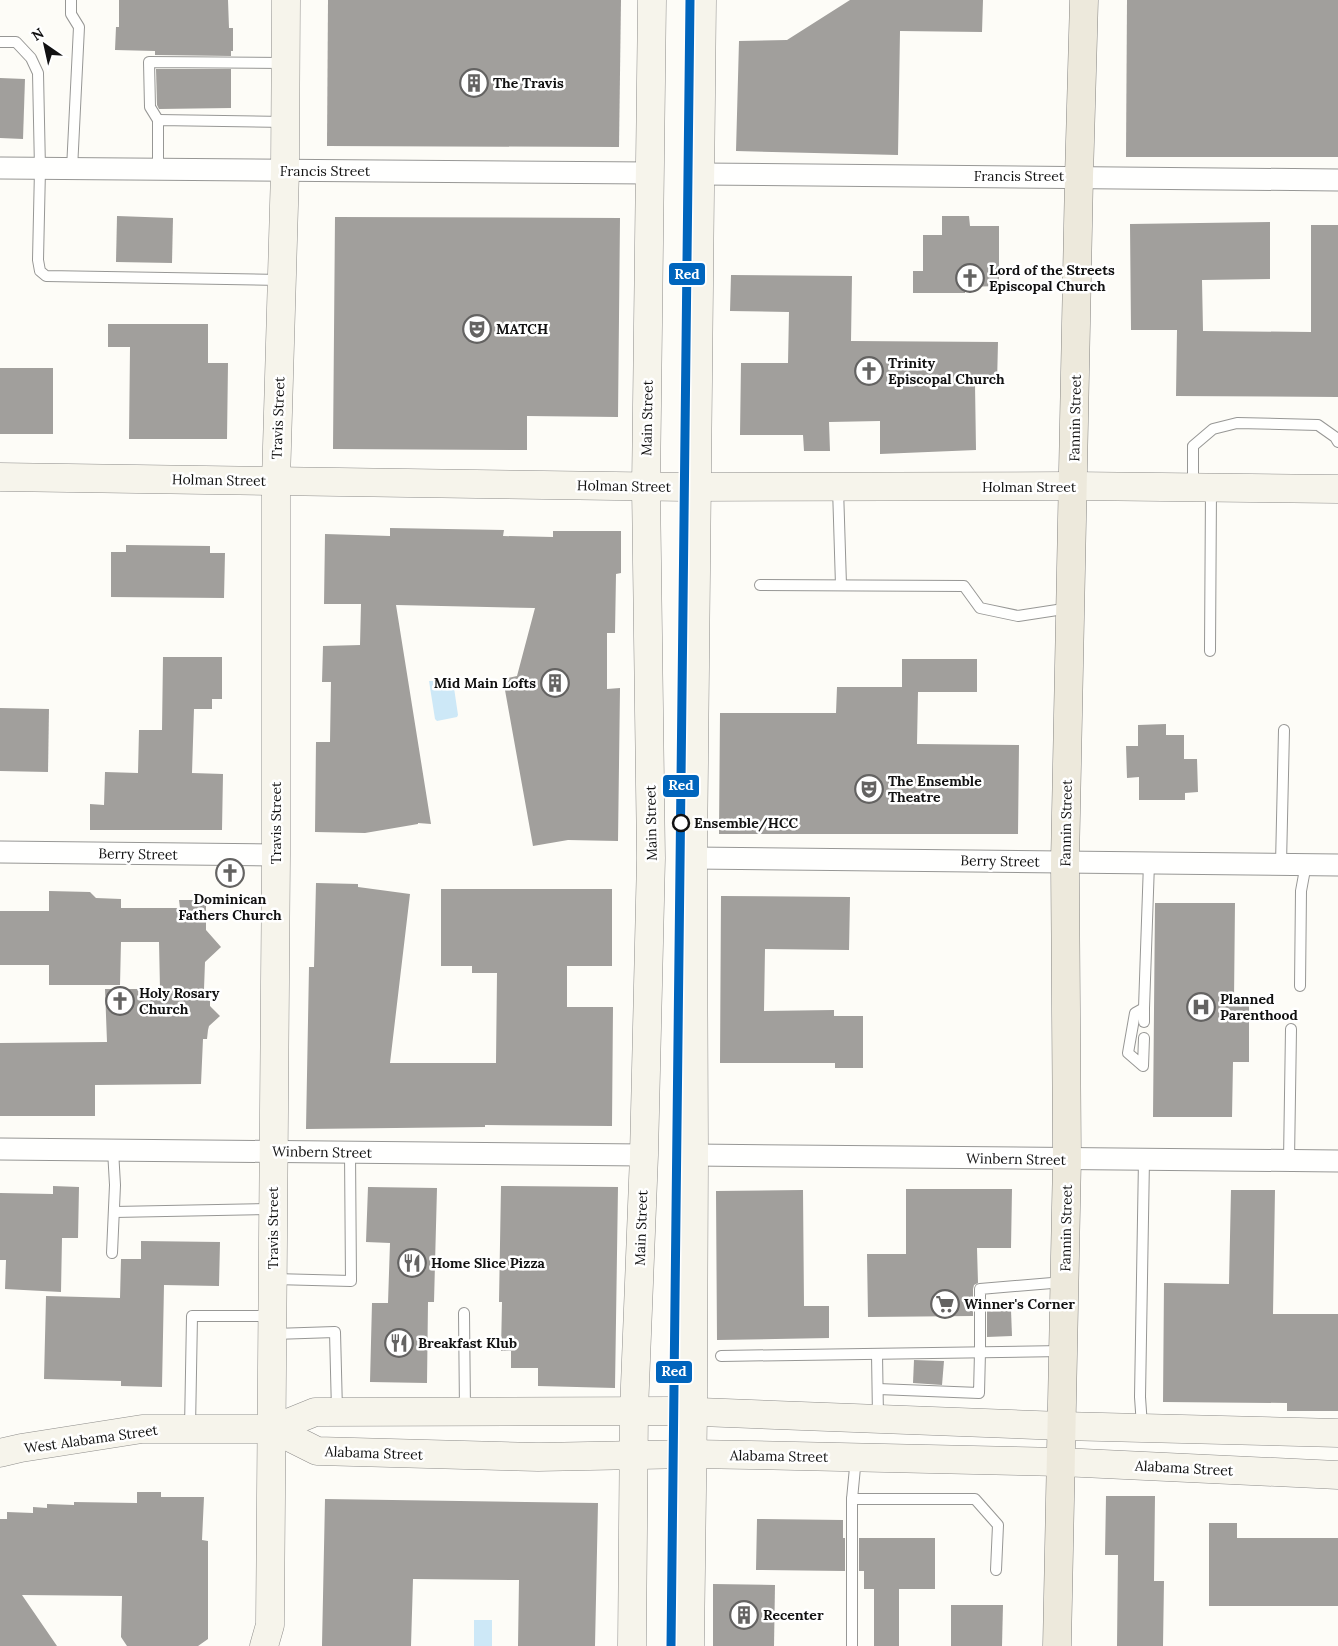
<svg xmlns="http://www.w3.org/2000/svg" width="1338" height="1646" viewBox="0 0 1338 1646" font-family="Lora,serif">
<rect width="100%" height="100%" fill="#fdfcf7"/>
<g fill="#cde8f7">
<path d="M 429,681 L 453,681 L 458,715 L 457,717 L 437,721 L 435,719 Z"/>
<rect x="474" y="1620" width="18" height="26"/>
</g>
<g fill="#a19f9c">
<path d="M 119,0 L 228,0 L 229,28 L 233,28 L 233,51 L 231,51 L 231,56 L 155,55 L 155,51 L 115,50 L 116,27 L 119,27 Z"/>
<path d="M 328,0 L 621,0 L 619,147 L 327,146 Z"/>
<path d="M 850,0 L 983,0 L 982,32 L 900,31 L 898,155 L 736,151 L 739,41 L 787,40 Z"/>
<path d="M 1127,0 L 1338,0 L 1338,157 L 1126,157 Z"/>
<path d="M 156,69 L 231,69 L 231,108 L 159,109 L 157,105 Z"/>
<path d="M 0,78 L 25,79 L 23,139 L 0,138 Z"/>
<path d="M 117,216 L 173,218 L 172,263 L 116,262 Z"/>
<path d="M 942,216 L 969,216 L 970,226 L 999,226 L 999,286 L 965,287 L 965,293 L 913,293 L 913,271 L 923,271 L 923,235 L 942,235 Z"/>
<path d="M 335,217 L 620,218 L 618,417 L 527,416 L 527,450 L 333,449 Z"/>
<path d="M 1270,222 L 1270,279 L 1202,280 L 1203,331 L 1311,332 L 1311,225 L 1338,225 L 1338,397 L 1176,396 L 1177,330 L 1131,330 L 1130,224 Z"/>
<path d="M 731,275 L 852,276 L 851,341 L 998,342 L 997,384 L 975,384 L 976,450 L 880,454 L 880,421 L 829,422 L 830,451 L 804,451 L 803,435 L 740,435 L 741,363 L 788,363 L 789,312 L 730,311 Z"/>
<path d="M 108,324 L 208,324 L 208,363 L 228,363 L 227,439 L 129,439 L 130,347 L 108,347 Z"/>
<rect x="0" y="368" width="53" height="66"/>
<path d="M 390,528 L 504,530 L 503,536 L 553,537 L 553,531 L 621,531 L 621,573 L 616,574 L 615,633 L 607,633 L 607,689 L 620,688 L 618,841 L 568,840 L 533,846 L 503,679 L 517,676 L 535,608 L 396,605 L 431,824 L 418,823 L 418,824 L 365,833 L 315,832 L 316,742 L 330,742 L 331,682 L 322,682 L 323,646 L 360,645 L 361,604 L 324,604 L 325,534 L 390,536 Z"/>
<path d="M 126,545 L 210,546 L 210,553 L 225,553 L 224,598 L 111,597 L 111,552 L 126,552 Z"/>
<path d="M 163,657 L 222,657 L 222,699 L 212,699 L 212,709 L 194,709 L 192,773 L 223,774 L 222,830 L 90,830 L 90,804 L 104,805 L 105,772 L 138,773 L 139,730 L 162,730 Z"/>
<path d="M 902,659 L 977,659 L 977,692 L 918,692 L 917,744 L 1019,745 L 1018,834 L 719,834 L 720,713 L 836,713 L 837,687 L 902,687 Z"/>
<path d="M 0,708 L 49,709 L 48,772 L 0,771 Z"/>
<path d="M 1166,724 L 1166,735 L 1184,735 L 1184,759 L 1197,759 L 1198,792 L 1185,793 L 1185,800 L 1139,800 L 1139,777 L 1127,778 L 1126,746 L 1138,746 L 1138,725 Z"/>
<path d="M 316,883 L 358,884 L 358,887 L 410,894 L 390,1063 L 496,1063 L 497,973 L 472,973 L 472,966 L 441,966 L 441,889 L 612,889 L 612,966 L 567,966 L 567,1007 L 613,1007 L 612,1126 L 485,1125 L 485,1127 L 306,1129 L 309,967 L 314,967 Z"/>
<path d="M 49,891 L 90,892 L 96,898 L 121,899 L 121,908 L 180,908 L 179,900 L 206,900 L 206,930 L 221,947 L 205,962 L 204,989 L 208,989 L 207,1000 L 210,1001 L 210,1006 L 220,1016 L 209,1026 L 208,1030 L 207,1039 L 203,1039 L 201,1084 L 95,1085 L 95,1116 L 0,1116 L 0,1043 L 107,1042 L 105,989 L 160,989 L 159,942 L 121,942 L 120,985 L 49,985 L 49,965 L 0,965 L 0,911 L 49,911 Z"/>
<path d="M 721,896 L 850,897 L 849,950 L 765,949 L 764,1011 L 834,1010 L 834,1016 L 863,1016 L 863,1068 L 835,1068 L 835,1063 L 720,1063 Z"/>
<path d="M 1155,903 L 1235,903 L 1234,1000 L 1249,1000 L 1249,1062 L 1233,1062 L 1232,1117 L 1153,1117 Z"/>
<path d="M 53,1186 L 79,1187 L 78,1238 L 62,1238 L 61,1292 L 5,1289 L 6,1260 L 0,1260 L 0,1193 L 53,1194 Z"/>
<path d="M 501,1186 L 618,1187 L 615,1388 L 538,1386 L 538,1368 L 511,1368 L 511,1351 L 501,1351 L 502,1302 L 499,1302 Z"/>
<path d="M 368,1187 L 437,1188 L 434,1302 L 428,1302 L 427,1383 L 370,1382 L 372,1303 L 388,1303 L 390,1243 L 366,1242 Z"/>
<path d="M 906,1189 L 1012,1189 L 1011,1248 L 977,1248 L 978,1283 L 974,1285 L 973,1289 L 973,1316 L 868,1317 L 867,1254 L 906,1254 Z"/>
<path d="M 803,1190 L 804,1306 L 829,1306 L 829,1338 L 717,1340 L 716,1191 Z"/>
<path d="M 1231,1190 L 1275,1190 L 1273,1314 L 1338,1314 L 1338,1411 L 1287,1411 L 1287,1403 L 1163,1402 L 1164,1283 L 1229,1284 Z"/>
<path d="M 141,1241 L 220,1242 L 219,1286 L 164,1285 L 162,1387 L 121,1386 L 121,1381 L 44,1379 L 46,1296 L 120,1298 L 121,1259 L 141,1259 Z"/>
<path d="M 1011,1310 L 1012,1336 L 987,1337 L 987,1311 Z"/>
<path d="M 914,1360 L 944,1361 L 942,1385 L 913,1383 Z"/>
<path d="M 137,1492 L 161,1492 L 161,1497 L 204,1497 L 202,1540 L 208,1541 L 208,1639 L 198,1646 L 127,1646 L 121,1637 L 122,1596 L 22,1595 L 57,1646 L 0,1646 L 0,1519 L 7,1519 L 7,1512 L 33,1513 L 33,1507 L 47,1508 L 47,1504 L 74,1505 L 74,1502 L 137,1503 Z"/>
<path d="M 1106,1496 L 1155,1496 L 1154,1581 L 1164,1581 L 1163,1646 L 1117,1646 L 1118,1555 L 1105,1555 Z"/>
<path d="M 325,1499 L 598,1503 L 595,1646 L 518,1646 L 519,1580 L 413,1579 L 411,1646 L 322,1646 Z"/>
<path d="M 757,1519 L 843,1520 L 843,1538 L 845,1538 L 845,1571 L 756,1570 Z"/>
<path d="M 1209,1523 L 1237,1523 L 1237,1538 L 1338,1538 L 1338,1606 L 1209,1606 Z"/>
<path d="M 859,1538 L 935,1538 L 935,1589 L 899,1589 L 899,1646 L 874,1646 L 874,1589 L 864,1589 L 864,1571 L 859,1571 Z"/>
<path d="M 713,1584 L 775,1585 L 774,1646 L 713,1646 Z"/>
<path d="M 951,1605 L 1003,1605 L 1002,1646 L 951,1646 Z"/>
</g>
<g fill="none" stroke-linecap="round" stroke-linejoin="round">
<defs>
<g id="lane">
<path d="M 71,0 L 71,14 L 79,27 L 72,169"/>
<path d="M 0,42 L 16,42 L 31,58 L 38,73 L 40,169 L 38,260 L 40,271 L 46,276 L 281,280"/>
<path d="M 158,120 L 150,107 L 149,62 L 285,63"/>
<path d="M 158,170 L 158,120 L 285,122"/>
<path d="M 1193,487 L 1193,446 L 1213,429 L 1237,423 L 1318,425 L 1335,437 L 1338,442"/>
<path d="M 838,488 L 841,585"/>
<path d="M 760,585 L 964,586 L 980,608 L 1018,616 L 1070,608"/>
<path d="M 1210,651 L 1211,489"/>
<path d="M 1281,864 L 1284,730"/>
<path d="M 1300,986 L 1301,891 L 1306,864"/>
<path d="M 1144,1022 L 1144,1008"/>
<path d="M 1144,1038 L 1143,1066 L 1128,1053 L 1135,1013 L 1144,1008 L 1149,863"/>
<path d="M 1289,1160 L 1291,1029"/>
<path d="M 114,1212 L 273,1209"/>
<path d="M 112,1253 L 115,1185 L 113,1150"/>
<path d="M 274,1279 L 351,1281 L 350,1152"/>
<path d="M 464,1313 L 465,1410"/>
<path d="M 274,1334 L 335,1332 L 337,1411"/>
<path d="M 877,1354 L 878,1417"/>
<path d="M 721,1356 L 1063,1351"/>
<path d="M 878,1389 L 979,1393 L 980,1352 L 980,1289 L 1064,1282"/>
<path d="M 1142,1426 L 1140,1397 L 1144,1159"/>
<path d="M 190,1428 L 192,1316 L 270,1316"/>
<path d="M 852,1499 L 975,1499 L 998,1525 L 996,1570"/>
<path d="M 852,1646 L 852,1499 L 856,1457"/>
</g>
<g id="street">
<path d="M 0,168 L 650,173"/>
<path d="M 700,174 L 1338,180"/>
<path d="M 0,852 L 276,855"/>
<path d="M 693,858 L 1338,865"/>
<path d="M 0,1149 L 644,1155"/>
<path d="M 694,1155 L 1338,1161"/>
</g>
<g id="secondary">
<path d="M 0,477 L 685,487 L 1074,486 L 1338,489"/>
<path d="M 273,1429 L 317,1451 L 538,1457 L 691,1454 L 750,1455 L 1061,1462 L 1338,1475"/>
<path d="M 0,1453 L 21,1448 L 142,1429 L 273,1429 L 315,1412 L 674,1411 L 1062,1426 L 1338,1433"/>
<path d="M 264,1646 L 270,1625 L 276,855 L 276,481 L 285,171 L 286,0"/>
<path d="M 632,1646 L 634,1411 L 644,1155 L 651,858 L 646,487 L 652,0"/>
<path d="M 690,1646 L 693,1411 L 694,1155 L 693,858 L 702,0"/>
</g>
<path id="primary" d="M 1057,1646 L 1067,1159 L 1065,862 L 1079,177 L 1084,0"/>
</defs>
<use href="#lane" stroke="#979795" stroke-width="12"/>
<use href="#street" stroke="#979795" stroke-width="23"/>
<use href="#secondary" stroke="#8e8d8b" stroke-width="29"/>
<use href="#primary" stroke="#858482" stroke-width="29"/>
<use href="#lane" stroke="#fffffe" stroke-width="10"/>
<use href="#street" stroke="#fffffe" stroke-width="21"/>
<use href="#secondary" stroke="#f6f4eb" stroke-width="28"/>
<use href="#primary" stroke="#ede9dc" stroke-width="28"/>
<defs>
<path id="rail-1" d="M 671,1646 L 690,0"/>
</defs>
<use href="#rail-1" stroke="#fff" stroke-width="12"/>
<use href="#rail-1" stroke="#0065bd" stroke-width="9"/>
</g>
<defs>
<symbol id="building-ring" viewBox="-11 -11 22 22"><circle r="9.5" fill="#fff" stroke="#646362" stroke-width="1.5"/><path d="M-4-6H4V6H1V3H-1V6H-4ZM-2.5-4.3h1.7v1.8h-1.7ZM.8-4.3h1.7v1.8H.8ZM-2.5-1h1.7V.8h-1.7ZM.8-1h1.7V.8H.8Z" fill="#646362"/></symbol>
<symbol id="church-ring" viewBox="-11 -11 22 22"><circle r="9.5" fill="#fff" stroke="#646362" stroke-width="1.5"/><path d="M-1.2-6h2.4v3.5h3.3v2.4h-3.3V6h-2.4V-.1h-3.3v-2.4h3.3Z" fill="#646362"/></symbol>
<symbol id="theatre-ring" viewBox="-11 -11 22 22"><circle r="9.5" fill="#fff" stroke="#646362" stroke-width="1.5"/><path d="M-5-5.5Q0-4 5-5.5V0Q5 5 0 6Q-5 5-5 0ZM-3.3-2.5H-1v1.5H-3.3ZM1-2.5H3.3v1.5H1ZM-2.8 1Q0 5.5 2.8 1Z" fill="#646362"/></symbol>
<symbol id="hospital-ring" viewBox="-11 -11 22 22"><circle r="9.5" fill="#fff" stroke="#646362" stroke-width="1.5"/><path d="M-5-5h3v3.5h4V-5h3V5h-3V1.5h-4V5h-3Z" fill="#646362"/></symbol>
<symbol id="restaurant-ring" viewBox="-11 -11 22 22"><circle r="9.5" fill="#fff" stroke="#646362" stroke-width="1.5"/><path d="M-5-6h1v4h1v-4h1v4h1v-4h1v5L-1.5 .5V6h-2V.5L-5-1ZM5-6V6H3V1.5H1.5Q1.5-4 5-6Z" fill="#646362"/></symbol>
<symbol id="supermarket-ring" viewBox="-11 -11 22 22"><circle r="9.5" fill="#fff" stroke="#646362" stroke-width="1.5"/><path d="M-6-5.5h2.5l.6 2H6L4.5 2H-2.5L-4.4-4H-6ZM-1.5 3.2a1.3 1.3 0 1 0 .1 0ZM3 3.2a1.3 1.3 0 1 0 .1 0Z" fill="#646362"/></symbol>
</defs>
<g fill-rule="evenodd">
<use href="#building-ring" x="458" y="67" width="32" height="32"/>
<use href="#church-ring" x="954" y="262" width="32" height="32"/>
<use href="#theatre-ring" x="461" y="313" width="32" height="32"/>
<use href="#church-ring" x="853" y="355" width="32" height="32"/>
<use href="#building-ring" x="539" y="667" width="32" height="32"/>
<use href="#theatre-ring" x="853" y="773" width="32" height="32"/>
<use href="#church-ring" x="214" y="857" width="32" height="32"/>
<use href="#church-ring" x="104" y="985" width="32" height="32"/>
<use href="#hospital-ring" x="1185" y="991" width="32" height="32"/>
<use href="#restaurant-ring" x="396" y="1247" width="32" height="32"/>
<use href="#supermarket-ring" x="929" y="1288" width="32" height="32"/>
<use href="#restaurant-ring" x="383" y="1327" width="32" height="32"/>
<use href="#building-ring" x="728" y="1599" width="32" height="32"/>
</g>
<circle fill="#fff" stroke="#111" stroke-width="2.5" cx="681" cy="823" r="8"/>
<g text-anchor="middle" stroke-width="5" stroke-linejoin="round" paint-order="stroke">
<g font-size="14" font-weight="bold" fill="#111" stroke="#fff" text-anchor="start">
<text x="493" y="88">The Travis</text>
<text x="989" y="275">Lord of the Streets<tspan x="989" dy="16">Episcopal Church</tspan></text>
<text x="496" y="334">MATCH</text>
<text x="888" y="368">Trinity<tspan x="888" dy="16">Episcopal Church</tspan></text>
<text x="536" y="688" text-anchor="end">Mid Main Lofts</text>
<text x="888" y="786">The Ensemble<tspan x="888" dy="16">Theatre</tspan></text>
<text x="230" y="904" text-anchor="middle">Dominican<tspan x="230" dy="16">Fathers Church</tspan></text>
<text x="139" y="998">Holy Rosary<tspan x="139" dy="16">Church</tspan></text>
<text x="1220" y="1004">Planned<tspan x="1220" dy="16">Parenthood</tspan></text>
<text x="431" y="1268">Home Slice Pizza</text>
<text x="964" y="1309">Winner's Corner</text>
<text x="418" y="1348">Breakfast Klub</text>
<text x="763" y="1620">Recenter</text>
</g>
<g font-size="14" fill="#111" stroke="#fff">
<text x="325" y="176">Francis Street</text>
<text x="1019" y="181">Francis Street</text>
<text transform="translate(278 418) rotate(-88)" y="5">Travis Street</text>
<text transform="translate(647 418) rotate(-89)" y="5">Main Street</text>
<text transform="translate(1075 418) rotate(-89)" y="5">Fannin Street</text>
<text transform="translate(219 480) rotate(1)" y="5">Holman Street</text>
<text transform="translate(624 486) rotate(1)" y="5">Holman Street</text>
<text x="1029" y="492">Holman Street</text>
<text transform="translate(276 823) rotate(-90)" y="5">Travis Street</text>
<text transform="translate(651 823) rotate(-91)" y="5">Main Street</text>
<text transform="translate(1066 823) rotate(-89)" y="5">Fannin Street</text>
<text transform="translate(138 854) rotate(1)" y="5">Berry Street</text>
<text transform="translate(1000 861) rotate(1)" y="5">Berry Street</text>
<text transform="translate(322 1152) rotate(1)" y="5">Winbern Street</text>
<text transform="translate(1016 1159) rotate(1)" y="5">Winbern Street</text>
<text transform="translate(273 1228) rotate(-90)" y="5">Travis Street</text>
<text transform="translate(641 1228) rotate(-88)" y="5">Main Street</text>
<text transform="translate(1066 1228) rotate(-89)" y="5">Fannin Street</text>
<text transform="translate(91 1439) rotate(-8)" y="5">West Alabama Street</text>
<text transform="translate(374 1453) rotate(2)" y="5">Alabama Street</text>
<text transform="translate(779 1456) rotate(1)" y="5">Alabama Street</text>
<text transform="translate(1184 1468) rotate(3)" y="5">Alabama Street</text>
</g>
<g font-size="14" font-weight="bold" fill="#111" stroke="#fff" text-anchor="start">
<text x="694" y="828">Ensemble/HCC</text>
</g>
</g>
<g stroke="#fff" stroke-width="2">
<rect x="668" y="262" width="38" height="24" rx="5" fill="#0065bd"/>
<rect x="662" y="774" width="38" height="24" rx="5" fill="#0065bd"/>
<rect x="655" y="1360" width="38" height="24" rx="5" fill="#0065bd"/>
</g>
<g font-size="14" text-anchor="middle" font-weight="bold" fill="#fff">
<text x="687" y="279">Red</text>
<text x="681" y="790">Red</text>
<text x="674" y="1376">Red</text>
</g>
<g transform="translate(45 45) rotate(326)" stroke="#ffffff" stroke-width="4" paint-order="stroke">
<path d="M0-4L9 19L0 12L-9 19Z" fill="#111111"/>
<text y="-8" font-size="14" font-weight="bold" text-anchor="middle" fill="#111111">N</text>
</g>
</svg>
